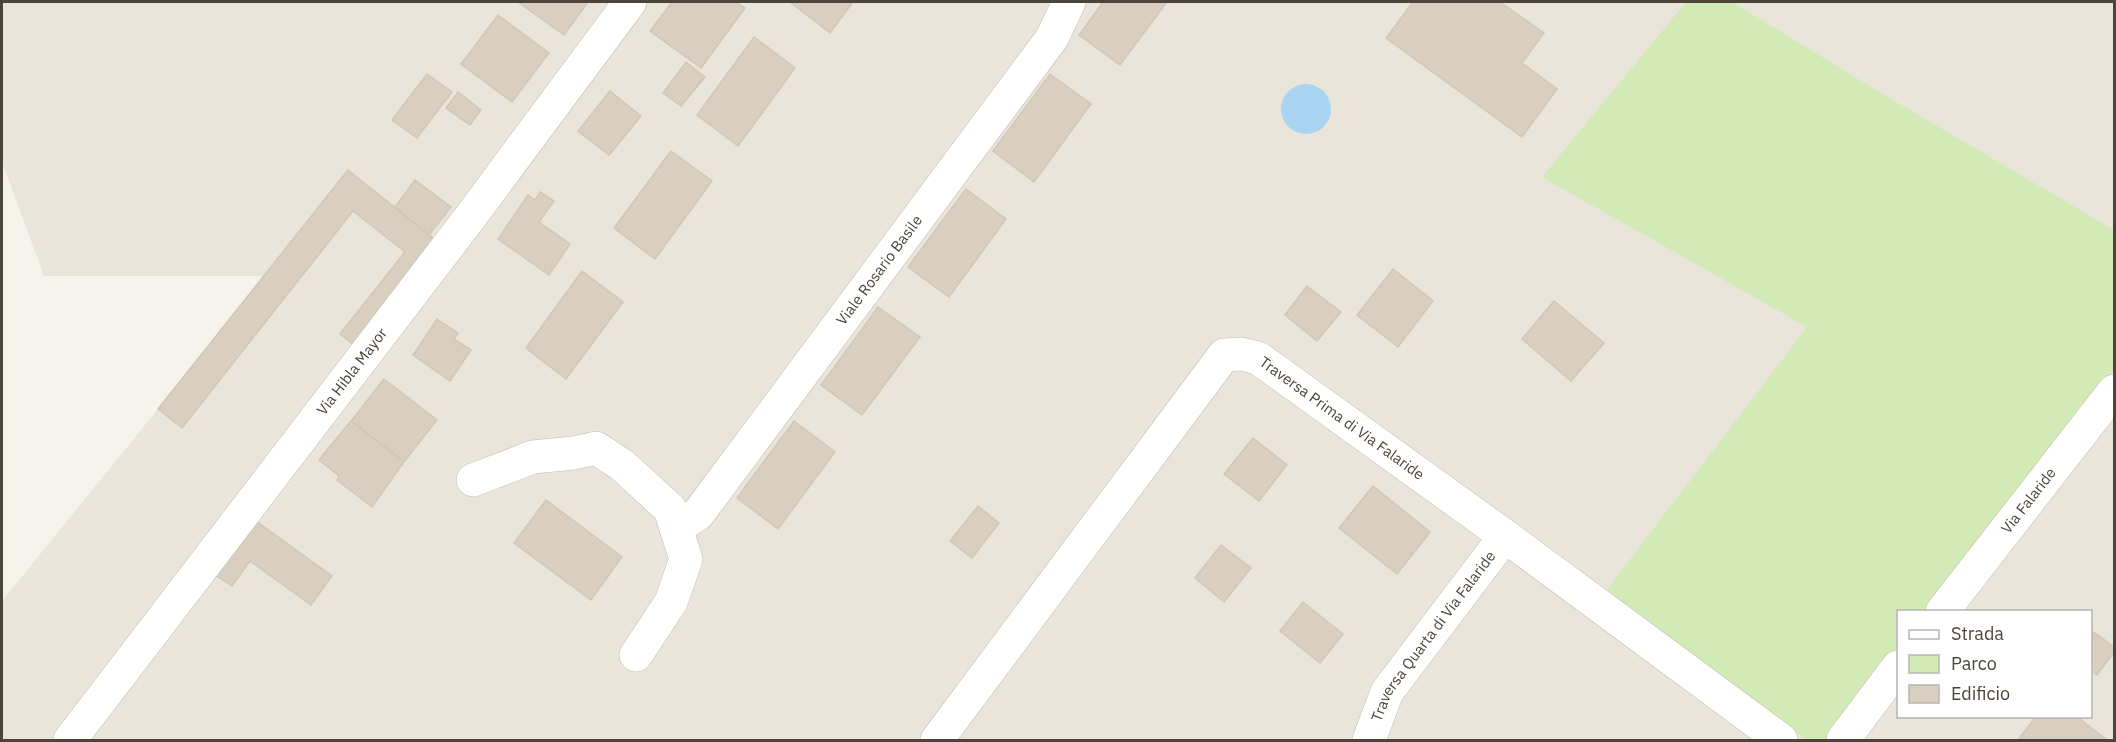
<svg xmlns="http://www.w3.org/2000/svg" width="2116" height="742" viewBox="0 0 2116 742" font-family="'IBM Plex Sans',sans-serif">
<rect width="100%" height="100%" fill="#f6f3ec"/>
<path fill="#eae5da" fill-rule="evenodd" d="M 2,2 L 2114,2 L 2114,740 L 2,740 L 2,601 L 158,409 L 264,276 L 44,276 L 2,162 ZM 1898,612 L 2090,612 L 2090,716 L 1898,716 Z"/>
<path fill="#d2eab5" d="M 1686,2 L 1732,2 L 1876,90 L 2114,230 L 2114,369 L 1929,611 L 1898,612 L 1898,651 L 1831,739 L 1806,740 L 1606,591 L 1807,327 L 1542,177 Z"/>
<circle fill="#a9d4f2" cx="1306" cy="109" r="25"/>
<g fill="#d8cfc1" stroke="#d3c7b4" stroke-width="1.5">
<path d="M 518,2 L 588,2 L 564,35 Z"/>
<path d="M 672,2 L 736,2 L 745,8 L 701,68 L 650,31 Z"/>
<path d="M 790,2 L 853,2 L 830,33 Z"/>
<path d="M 1103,2 L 1167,2 L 1120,65 L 1079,35 Z"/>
<path d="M 1413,2 L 1500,2 L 1544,33 L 1522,63 L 1557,89 L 1522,137 L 1386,38 Z"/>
<path d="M 498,15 L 549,53 L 512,102 L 461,64 Z"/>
<path d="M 754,37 L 795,68 L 738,146 L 697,115 Z"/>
<path d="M 686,62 L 705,77 L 681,106 L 663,93 Z"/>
<path d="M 427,74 L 452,92 L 417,138 L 392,120 Z"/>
<path d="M 1050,74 L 1091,104 L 1034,182 L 993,151 Z"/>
<path d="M 610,91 L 641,116 L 609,155 L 578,131 Z"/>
<path d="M 458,92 L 481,110 L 470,125 L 446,108 Z"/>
<path d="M 671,151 L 712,181 L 655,259 L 614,228 Z"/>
<path d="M 348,170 L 437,241 L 354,345 L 340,334 L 405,252 L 353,211 L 182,428 L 158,409 Z"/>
<path d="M 415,180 L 451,207 L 429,235 L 395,207 Z"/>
<path d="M 966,189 L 1006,219 L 949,297 L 908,267 Z"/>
<path d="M 540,192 L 554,201 L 539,222 L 570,244 L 549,275 L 498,239 L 528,195 L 535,200 Z"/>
<path d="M 1393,269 L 1433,301 L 1398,347 L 1357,315 Z"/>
<path d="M 582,271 L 623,302 L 566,379 L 526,348 Z"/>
<path d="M 1307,286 L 1341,312 L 1317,341 L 1285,315 Z"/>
<path d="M 1554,301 L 1604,343 L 1571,381 L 1522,339 Z"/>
<path d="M 878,307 L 920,337 L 862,415 L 821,385 Z"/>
<path d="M 437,319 L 458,333 L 454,339 L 471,350 L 450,381 L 413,355 Z"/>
<path d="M 384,379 L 437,420 L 404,462 L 351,421 Z"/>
<path d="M 351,421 L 404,462 L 372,507 L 337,480 L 339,476 L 319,460 Z"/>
<path d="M 794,421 L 835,452 L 778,529 L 737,498 Z"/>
<path d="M 1253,438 L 1287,465 L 1259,501 L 1224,474 Z"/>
<path d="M 1373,486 L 1430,532 L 1397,574 L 1339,528 Z"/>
<path d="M 546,500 L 622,557 L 591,600 L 514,543 Z"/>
<path d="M 978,506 L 999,523 L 972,558 L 950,541 Z"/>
<path d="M 253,519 L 332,576 L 311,605 L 250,561 L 232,586 L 214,574 Z"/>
<path d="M 1221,545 L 1251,568 L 1224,602 L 1195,578 Z"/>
<path d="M 1303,602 L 1343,634 L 1320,663 L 1280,631 Z"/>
<path d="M 2094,632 L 2114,647 L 2114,652 L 2097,675 L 2090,669 L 2090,637 Z"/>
<path d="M 2036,716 L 2076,716 L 2107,740 L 2018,740 Z"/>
</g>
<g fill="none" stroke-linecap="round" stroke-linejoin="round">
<defs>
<g id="minor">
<path d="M 473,480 L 533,457 L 574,453 L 596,448 L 622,465 L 670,509 L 686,559 L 671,602 L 636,655"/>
<path id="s1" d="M 676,528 L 698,514 L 1052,38 L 1069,2"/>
<path id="s2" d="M 1942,612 L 2114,391"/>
<path id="s3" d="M 70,740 L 468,220 L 630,2"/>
<path id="s4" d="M 937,740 L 1224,355 L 1241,354 L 1258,358 L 1505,536 L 1781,740"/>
<path id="s5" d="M 1369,740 L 1387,692 L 1505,536"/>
<path d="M 1843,740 L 1898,667"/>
</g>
</defs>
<use href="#minor" stroke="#c2bbae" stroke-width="34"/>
<use href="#minor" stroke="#fff" stroke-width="33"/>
</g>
<g text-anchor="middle" stroke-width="4.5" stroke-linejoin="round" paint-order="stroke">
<g font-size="15" fill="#4b4439" stroke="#fff">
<text dy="5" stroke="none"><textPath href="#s1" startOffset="330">Viale Rosario Basile</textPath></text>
<text dy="5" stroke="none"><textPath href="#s3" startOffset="464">Via Hibla Mayor</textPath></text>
<text dy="5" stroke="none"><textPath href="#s4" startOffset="618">Traversa Prima di Via Falaride</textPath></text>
<text dy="5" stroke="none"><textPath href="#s2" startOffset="141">Via Falaride</textPath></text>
<text dy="5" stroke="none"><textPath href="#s5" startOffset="123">Traversa Quarta di Via Falaride</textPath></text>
</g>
</g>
<rect width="2116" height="742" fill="none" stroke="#4b4439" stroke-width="6"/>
<rect x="1897" y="610" width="195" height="108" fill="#ffffff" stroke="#b7b4b0" stroke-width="1.5"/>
<rect x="1909" y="630" width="30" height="9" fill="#ffffff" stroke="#b7b4b0" stroke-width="1.5"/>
<text x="1951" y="640" font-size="18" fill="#4b4439">Strada</text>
<rect x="1909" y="655" width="30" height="18" fill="#d2eab5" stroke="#b7b4b0" stroke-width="1.5"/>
<text x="1951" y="670" font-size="18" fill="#4b4439">Parco</text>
<rect x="1909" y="685" width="30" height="18" fill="#d8cfc1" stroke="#b7b4b0" stroke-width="1.5"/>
<text x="1951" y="700" font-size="18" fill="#4b4439">Edificio</text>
</svg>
